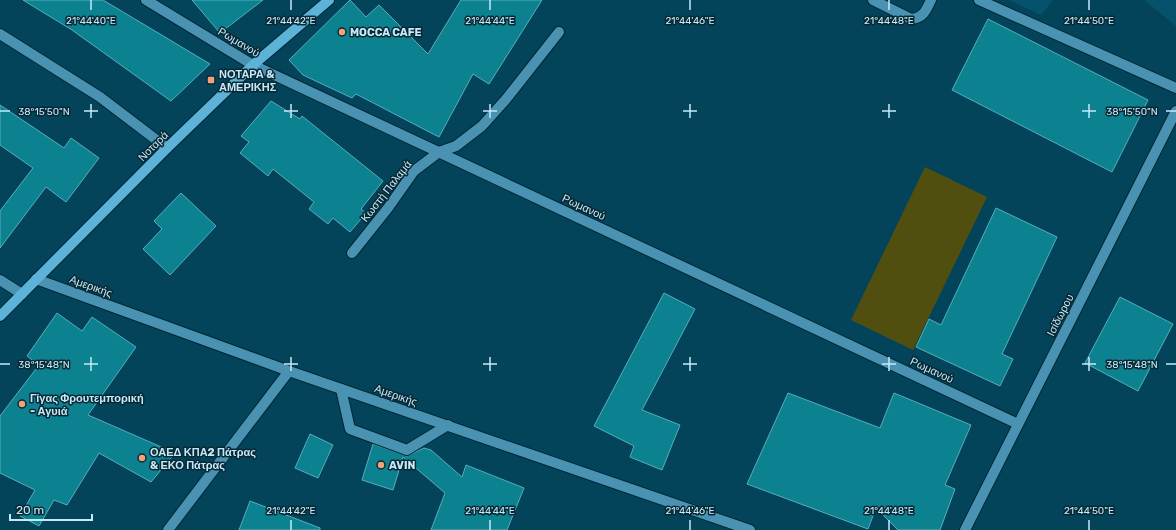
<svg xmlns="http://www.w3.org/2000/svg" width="1176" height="530" viewBox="0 0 1176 530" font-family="Rubik,sans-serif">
<rect width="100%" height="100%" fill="#03445a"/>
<g fill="#06516b">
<path d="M 1009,0 L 1053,0 L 1041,15 Z"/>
<path d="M 1144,0 L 1176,0 L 1176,26 Z"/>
</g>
<path fill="#504f10" d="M 925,167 L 987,197 L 913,350 L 851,320 Z"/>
<g fill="#0c818f" stroke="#57aebc">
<path d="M 23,0 L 103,0 L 210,64 L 171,101 L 72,30 Z"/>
<path d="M 192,0 L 263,0 L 220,33 Z"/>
<path d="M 350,0 L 366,17 L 379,5 L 428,54 L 461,0 L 542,0 L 489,84 L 473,74 L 439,137 L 356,94 L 352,98 L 303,75 L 289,60 Z"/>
<path d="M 988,19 L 1148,100 L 1112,172 L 952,90 Z"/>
<path d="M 271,101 L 300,119 L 302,116 L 383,181 L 361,209 L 366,213 L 350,232 L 333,218 L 328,224 L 309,209 L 314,202 L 273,169 L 268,176 L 240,153 L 249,142 L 241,136 Z"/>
<path d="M 0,105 L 64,148 L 71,138 L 99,158 L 66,202 L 46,187 L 0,248 L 0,211 L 33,168 L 0,145 Z"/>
<path d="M 181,193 L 216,226 L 170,275 L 143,249 L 162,229 L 154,221 Z"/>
<path d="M 996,208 L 1057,237 L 1002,354 L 1013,359 L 1000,386 L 916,347 L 929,319 L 941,325 Z"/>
<path d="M 664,293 L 695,309 L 642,410 L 680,425 L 662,470 L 630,457 L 634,446 L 594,426 Z"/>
<path d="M 1120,297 L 1173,324 L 1138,391 L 1085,363 Z"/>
<path d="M 57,313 L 82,331 L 92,317 L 136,347 L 88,415 L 175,453 L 151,482 L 99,453 L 67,505 L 54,500 L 39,526 L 20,516 L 35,490 L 0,473 L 0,416 L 39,365 L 27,356 Z"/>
<path d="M 788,393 L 880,428 L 894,393 L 971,425 L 945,485 L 955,489 L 940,530 L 898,530 L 876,508 L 868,529 L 747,484 Z"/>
<path d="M 310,434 L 333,445 L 318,478 L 295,468 Z"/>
<path d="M 373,444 L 407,456 L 424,448 L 431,450 L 462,477 L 466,465 L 524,488 L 507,530 L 431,530 L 445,493 L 403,457 L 393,490 L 362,480 Z"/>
<path d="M 250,501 L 320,528 L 320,530 L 239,530 Z"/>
</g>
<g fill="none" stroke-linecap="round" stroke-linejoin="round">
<defs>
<g id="minor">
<path d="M 146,0 L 253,65 L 1018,424"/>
<path d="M 873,0 L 911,19 C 923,18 926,11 931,0"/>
<path d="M 979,0 L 1176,88"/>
<path d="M 0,34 L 100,97 L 167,148"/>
<path d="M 352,253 L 388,208 L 414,171 L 439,152 L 456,146 L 482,126 L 507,98 L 559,32"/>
<path d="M 36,279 L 289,371 L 750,530"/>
<path d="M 0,280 L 22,294"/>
<path d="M 341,389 L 350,429 L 407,450 L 448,425"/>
<path d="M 168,530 L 289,371"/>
<path d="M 965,530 L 1176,111"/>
</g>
<path id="major" d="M 0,316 L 167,148 L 253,65 L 329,0"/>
</defs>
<use href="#minor" stroke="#002838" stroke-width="12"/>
<use href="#major" stroke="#002838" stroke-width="12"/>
<use href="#minor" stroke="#4a92b1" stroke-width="10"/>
<use href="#major" stroke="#5db2d7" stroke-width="10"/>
</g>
<path fill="none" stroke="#c6e9f9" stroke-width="1.5" d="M 91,0 L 91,10M 291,0 L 291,10M 490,0 L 490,10M 690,0 L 690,10M 889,0 L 889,10M 1089,0 L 1089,10M 91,104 L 91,118M 291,104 L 291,118M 490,104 L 490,118M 690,104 L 690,118M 889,104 L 889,118M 1089,104 L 1089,118M 0,111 L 10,111M 84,111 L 98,111M 284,111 L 298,111M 483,111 L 497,111M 683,111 L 697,111M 882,111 L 896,111M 1082,111 L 1096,111M 1166,111 L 1176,111M 91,357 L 91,371M 291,357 L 291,371M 490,357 L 490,371M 690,357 L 690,371M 889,357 L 889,371M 1089,357 L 1089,371M 0,364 L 10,364M 84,364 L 98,364M 284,364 L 298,364M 483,364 L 497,364M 683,364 L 697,364M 882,364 L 896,364M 1082,364 L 1096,364M 1166,364 L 1176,364M 291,520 L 291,530M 490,520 L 490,530M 690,520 L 690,530M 889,520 L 889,530M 1089,520 L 1089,530"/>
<g fill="#f0a279" stroke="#082834" stroke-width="1.5">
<circle cx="342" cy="32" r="4"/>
<rect x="207" y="76" width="8" height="8" rx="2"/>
<circle cx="22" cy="404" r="4"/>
<circle cx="142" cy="458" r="4"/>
<circle cx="381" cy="465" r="4"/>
</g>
<g text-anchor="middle" stroke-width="3" stroke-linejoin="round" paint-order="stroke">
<g font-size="11" font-weight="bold" fill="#c6e9f9" stroke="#082834" text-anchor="start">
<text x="350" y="36">MOCCA CAFE</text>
<text x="219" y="78">ΝΟΤΑΡΑ &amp;<tspan x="219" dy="13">ΑΜΕΡΙΚΗΣ</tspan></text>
<text x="30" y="402">Γίγας Φρουτεμπορική<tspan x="30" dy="13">- Αγυιά</tspan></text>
<text x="150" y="456">ΟΑΕΔ ΚΠΑ2 Πάτρας<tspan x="150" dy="13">&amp; ΕΚΟ Πάτρας</tspan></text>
<text x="389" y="469">AVIN</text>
</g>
<g font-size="11" fill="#c6e9f9" stroke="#082834">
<text transform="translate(239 42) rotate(31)" y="4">Ρωμανού</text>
<text transform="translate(153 146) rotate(-45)" y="4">Νοταρά</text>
<text transform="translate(386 191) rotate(-52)" y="4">Κωστή Παλαμά</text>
<text transform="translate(584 207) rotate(25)" y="4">Ρωμανού</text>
<text transform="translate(91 286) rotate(20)" y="4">Αμερικής</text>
<text transform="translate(1060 315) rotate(-63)" y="4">Ισίδωρου</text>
<text transform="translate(932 370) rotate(25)" y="4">Ρωμανού</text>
<text transform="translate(396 395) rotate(19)" y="4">Αμερικής</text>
</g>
</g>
<g font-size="10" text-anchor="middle" fill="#c6e9f9" stroke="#082834" stroke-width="3" stroke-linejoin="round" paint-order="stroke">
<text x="91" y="24">21°44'40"E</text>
<text x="291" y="24">21°44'42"E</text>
<text x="490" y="24">21°44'44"E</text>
<text x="690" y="24">21°44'46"E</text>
<text x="889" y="24">21°44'48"E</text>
<text x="1089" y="24">21°44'50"E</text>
<text x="44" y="115">38°15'50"N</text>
<text x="1132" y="115">38°15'50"N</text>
<text x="44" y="368">38°15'48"N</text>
<text x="1132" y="368">38°15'48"N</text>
<text x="291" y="514">21°44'42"E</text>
<text x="490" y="514">21°44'44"E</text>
<text x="690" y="514">21°44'46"E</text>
<text x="889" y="514">21°44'48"E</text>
<text x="1089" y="514">21°44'50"E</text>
</g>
<path d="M10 514v6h82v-6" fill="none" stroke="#c6e9f9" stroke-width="2"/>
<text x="16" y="514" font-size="12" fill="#c6e9f9" stroke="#082834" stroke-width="3" paint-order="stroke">20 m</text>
</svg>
